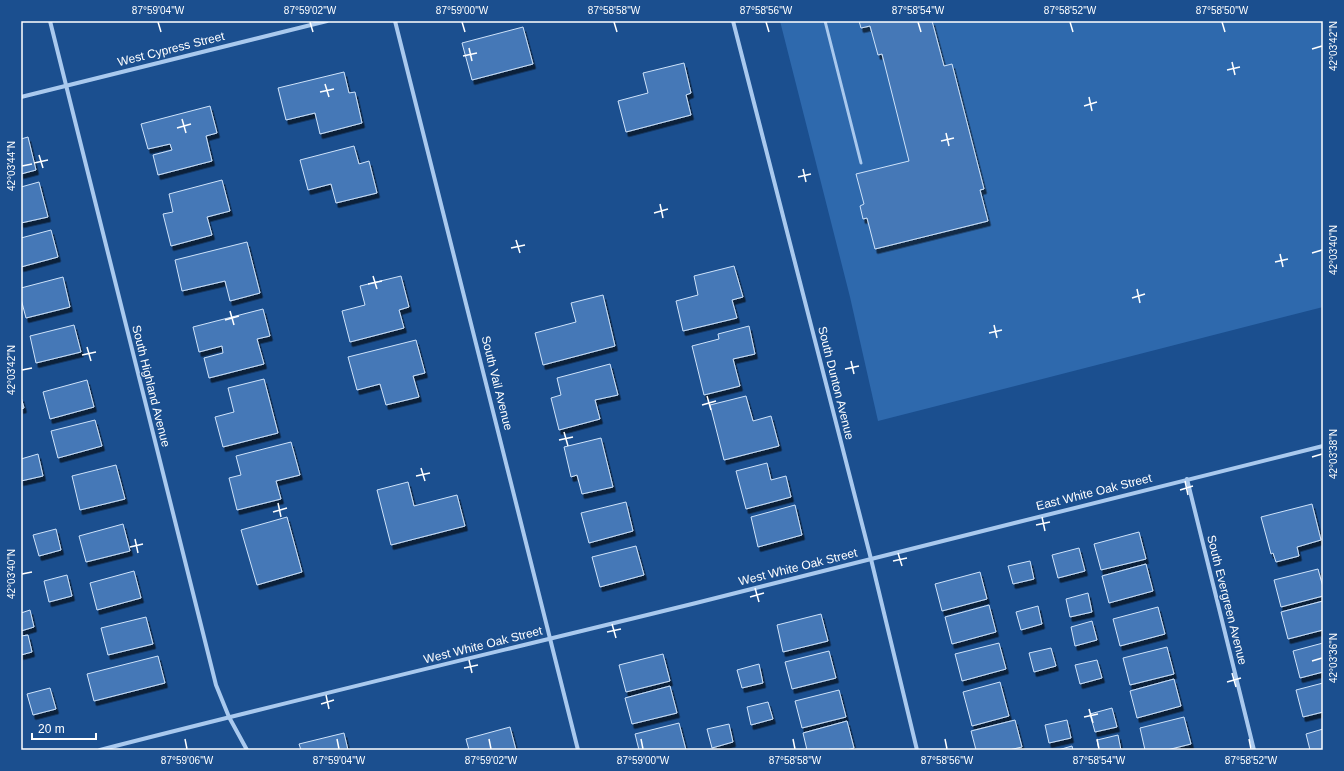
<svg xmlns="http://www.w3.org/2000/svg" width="1344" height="771" viewBox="0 0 1344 771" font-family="Helvetica,sans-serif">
<defs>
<filter id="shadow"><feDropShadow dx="2.5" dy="4.5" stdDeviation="0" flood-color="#0009"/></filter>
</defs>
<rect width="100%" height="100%" fill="#1b4f8f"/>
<path fill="#2e69ad" d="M 780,21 L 1323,21 L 1323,307 L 878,421 L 850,297 Z"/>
<g fill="#4478b7" stroke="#cfe3fa" filter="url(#shadow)">
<path d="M 859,21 L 932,21 L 944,66 L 952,64 L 984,189 L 980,190 L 988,221 L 875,249 L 867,218 L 863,219 L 860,206 L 864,204 L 856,174 L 909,161 L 882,54 L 878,55 L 870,26 L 861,28 Z"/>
<path d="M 523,27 L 533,64 L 472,80 L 462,43 Z"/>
<path d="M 684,63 L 691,93 L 686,95 L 691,115 L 626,132 L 618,101 L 648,93 L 643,73 Z"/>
<path d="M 344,72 L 349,93 L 355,92 L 362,123 L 320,134 L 315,113 L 286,120 L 278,88 Z"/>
<path d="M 210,106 L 217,133 L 206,136 L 212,161 L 158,175 L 153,155 L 172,150 L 170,144 L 148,149 L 141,124 Z"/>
<path d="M 28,137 L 36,170 L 21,174 L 21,139 Z"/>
<path d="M 354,146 L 359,164 L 369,161 L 377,193 L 336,203 L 331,184 L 308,190 L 300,160 Z"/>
<path d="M 222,180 L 230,211 L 207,217 L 212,235 L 171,246 L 163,214 L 173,212 L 169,194 Z"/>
<path d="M 39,182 L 48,217 L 21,223 L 21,187 Z"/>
<path d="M 51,230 L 58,257 L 21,267 L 21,238 Z"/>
<path d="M 247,242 L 260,293 L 230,301 L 225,281 L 182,291 L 175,260 Z"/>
<path d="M 734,266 L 743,297 L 732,300 L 737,318 L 683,331 L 676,301 L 698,295 L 694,276 Z"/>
<path d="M 401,276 L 409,307 L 399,310 L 404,328 L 350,342 L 342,311 L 365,305 L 360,286 Z"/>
<path d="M 63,277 L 70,307 L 26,318 L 21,299 L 21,288 Z"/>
<path d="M 603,295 L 615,346 L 543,365 L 535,333 L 576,322 L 571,303 Z"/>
<path d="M 263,309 L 270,336 L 257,339 L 264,364 L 209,378 L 204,358 L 223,353 L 222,346 L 199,352 L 193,327 Z"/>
<path d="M 74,325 L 81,352 L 36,363 L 30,336 Z"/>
<path d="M 749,326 L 755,354 L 733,359 L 740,386 L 704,395 L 692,346 L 719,339 L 718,334 Z"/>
<path d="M 416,340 L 425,373 L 413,376 L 419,397 L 386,405 L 380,384 L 357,390 L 348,357 Z"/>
<path d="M 610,364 L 618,395 L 595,400 L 600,419 L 559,430 L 551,398 L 561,395 L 557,378 Z"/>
<path d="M 264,379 L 278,433 L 223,447 L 215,417 L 234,412 L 228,388 Z"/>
<path d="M 87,380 L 94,407 L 50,419 L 43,392 Z"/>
<path d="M 746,396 L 753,421 L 771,416 L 779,446 L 724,460 L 710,405 Z"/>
<path d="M 21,397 L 24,408 L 21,409 Z"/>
<path d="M 95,420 L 102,446 L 58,458 L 51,431 Z"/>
<path d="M 601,438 L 613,487 L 582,494 L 577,475 L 571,477 L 564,447 Z"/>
<path d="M 291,442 L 300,475 L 276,481 L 281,499 L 237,510 L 229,478 L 241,475 L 236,456 Z"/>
<path d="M 38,454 L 43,476 L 21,481 L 21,459 Z"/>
<path d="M 767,463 L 771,480 L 786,476 L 791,497 L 746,509 L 736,471 Z"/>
<path d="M 116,465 L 125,499 L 80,510 L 72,476 Z"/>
<path d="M 408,482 L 414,506 L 457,495 L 465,526 L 391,545 L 377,490 Z"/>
<path d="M 626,502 L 633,531 L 589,543 L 581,513 Z"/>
<path d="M 1312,504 L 1321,540 L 1297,547 L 1299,556 L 1276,562 L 1273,553 L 1271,554 L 1261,517 Z"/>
<path d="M 795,505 L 802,535 L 758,547 L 751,517 Z"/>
<path d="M 287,517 L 302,572 L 257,585 L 241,530 Z"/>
<path d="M 123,524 L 130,551 L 86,562 L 79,536 Z"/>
<path d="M 56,529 L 61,550 L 39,556 L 33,535 Z"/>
<path d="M 1139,532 L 1146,559 L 1101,570 L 1094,544 Z"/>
<path d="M 636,546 L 644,575 L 600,587 L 592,557 Z"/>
<path d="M 1079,548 L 1085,571 L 1058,578 L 1052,555 Z"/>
<path d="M 1030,561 L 1034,579 L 1013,584 L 1008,566 Z"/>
<path d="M 1146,564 L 1153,591 L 1109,603 L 1102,576 Z"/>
<path d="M 1318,569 L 1323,587 L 1323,596 L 1281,607 L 1274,580 Z"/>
<path d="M 134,571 L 141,598 L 97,610 L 90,583 Z"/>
<path d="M 980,572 L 987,599 L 942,611 L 935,584 Z"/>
<path d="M 67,575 L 72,596 L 49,602 L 44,581 Z"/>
<path d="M 1088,593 L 1092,612 L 1070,617 L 1066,599 Z"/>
<path d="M 1323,601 L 1323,630 L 1288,639 L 1281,612 Z"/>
<path d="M 989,605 L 996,632 L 952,644 L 945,617 Z"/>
<path d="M 1038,606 L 1042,624 L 1021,630 L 1016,612 Z"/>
<path d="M 1158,607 L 1165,634 L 1120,646 L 1113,619 Z"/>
<path d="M 30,610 L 34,627 L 21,631 L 21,613 Z"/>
<path d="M 821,614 L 828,641 L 783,652 L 777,625 Z"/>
<path d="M 146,617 L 153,644 L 108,655 L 101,628 Z"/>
<path d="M 1092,621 L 1097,640 L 1075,646 L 1071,627 Z"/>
<path d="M 28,635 L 32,652 L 21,655 L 21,636 Z"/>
<path d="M 999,643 L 1006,669 L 962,681 L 955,654 Z"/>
<path d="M 1323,643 L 1323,672 L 1300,678 L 1293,651 Z"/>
<path d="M 1167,647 L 1174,674 L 1130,685 L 1123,658 Z"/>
<path d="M 1051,648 L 1056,666 L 1034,672 L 1029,653 Z"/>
<path d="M 829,651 L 836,678 L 792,689 L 785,662 Z"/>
<path d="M 663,654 L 670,681 L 626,692 L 619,665 Z"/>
<path d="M 158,656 L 165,683 L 94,701 L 87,674 Z"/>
<path d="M 1097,660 L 1102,678 L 1080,684 L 1075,665 Z"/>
<path d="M 759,664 L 763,683 L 742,688 L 737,670 Z"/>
<path d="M 1174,679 L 1181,706 L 1137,718 L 1130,691 Z"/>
<path d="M 1000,682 L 1009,716 L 972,726 L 963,692 Z"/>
<path d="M 1323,683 L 1323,712 L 1303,717 L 1296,690 Z"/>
<path d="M 670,686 L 677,713 L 632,724 L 625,698 Z"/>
<path d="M 50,688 L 56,709 L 33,715 L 27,694 Z"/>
<path d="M 839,690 L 846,717 L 802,728 L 795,701 Z"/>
<path d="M 768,702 L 773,719 L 751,725 L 747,707 Z"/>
<path d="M 1112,708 L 1117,727 L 1095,732 L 1090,714 Z"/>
<path d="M 1184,717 L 1191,744 L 1167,750 L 1145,750 L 1140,728 Z"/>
<path d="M 1015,720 L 1022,747 L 1009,750 L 976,750 L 971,731 Z"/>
<path d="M 1067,720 L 1071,738 L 1049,743 L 1045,725 Z"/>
<path d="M 847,721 L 854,748 L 847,750 L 807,750 L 803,733 Z"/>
<path d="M 679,723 L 686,750 L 639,750 L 635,734 Z"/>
<path d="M 729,724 L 733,742 L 712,748 L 707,729 Z"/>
<path d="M 510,727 L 516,750 L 469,750 L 466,739 Z"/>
<path d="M 1323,729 L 1323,750 L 1310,750 L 1306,734 Z"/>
<path d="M 344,733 L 348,750 L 301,750 L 299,744 Z"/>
<path d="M 1118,735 L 1121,750 L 1099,750 L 1097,740 Z"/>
<path d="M 1072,746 L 1073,750 L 1058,750 Z"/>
</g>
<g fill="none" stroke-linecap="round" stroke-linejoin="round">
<path stroke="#a9c9ee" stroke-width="3" d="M 825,21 L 861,163"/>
<g stroke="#a9c9ee" stroke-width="4">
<path d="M 50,21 L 216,685 L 229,717 L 247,750"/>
<path d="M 395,21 L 578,750"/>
<path d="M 733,21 L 871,559 L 917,750"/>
<path d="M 21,97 L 327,21"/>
<path d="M 1187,479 L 1254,750"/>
<path d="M 100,750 C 298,699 497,652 696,603 C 905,551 1114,497 1323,446"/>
</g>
</g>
<path fill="none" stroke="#fff" stroke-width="1.5" d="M 158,22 L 161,32M 310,22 L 313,32M 462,22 L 465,32M 614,22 L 617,32M 766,22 L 769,32M 918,22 L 921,32M 1070,22 L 1073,32M 1222,22 L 1225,32M 469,48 L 472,61M 1312,49 L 1322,46M 463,56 L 477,53M 1232,62 L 1235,75M 1227,70 L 1240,67M 325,84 L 329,97M 320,92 L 334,89M 1089,97 L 1092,111M 1084,106 L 1097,102M 182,119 L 186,133M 177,128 L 191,124M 946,133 L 949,146M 941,141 L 954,138M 39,155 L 43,168M 34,163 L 48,160M 22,166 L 32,164M 803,169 L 806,182M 798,177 L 811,174M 660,204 L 663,218M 654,213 L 668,209M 516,240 L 520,253M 511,248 L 525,245M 1312,253 L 1322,250M 1280,254 L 1283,267M 1275,262 L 1288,259M 373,276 L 377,289M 368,284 L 382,281M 1137,289 L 1140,303M 1132,298 L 1145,294M 230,311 L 234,325M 225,320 L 239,316M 994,325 L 997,338M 989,333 L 1002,330M 87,347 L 91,361M 82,355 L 96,352M 851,361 L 854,374M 845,369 L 859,366M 22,370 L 32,368M 707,396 L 711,410M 702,405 L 716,401M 564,432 L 568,446M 559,440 L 573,437M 1312,457 L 1322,454M 421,468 L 425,481M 416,476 L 430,473M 1185,481 L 1188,495M 1180,490 L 1193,486M 278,503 L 281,517M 273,512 L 287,508M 1042,517 L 1045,531M 1036,525 L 1050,522M 135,539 L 138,553M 130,547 L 143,544M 898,553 L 902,566M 893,561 L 907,558M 22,574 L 32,572M 755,588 L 759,602M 750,597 L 764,593M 612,624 L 616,638M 607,632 L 621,629M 469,660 L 472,673M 1312,661 L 1322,658M 464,668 L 478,665M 1232,673 L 1236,687M 1227,682 L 1241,678M 326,695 L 329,709M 321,704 L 334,700M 1089,709 L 1093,723M 1084,717 L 1098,714M 185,739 L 187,749M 337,739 L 339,749M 489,739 L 491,749M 641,739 L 643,749M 793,739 L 795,749M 945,739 L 947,749M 1097,739 L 1099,749M 1249,739 L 1251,749"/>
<g text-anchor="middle" stroke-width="3" stroke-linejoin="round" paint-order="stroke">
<g font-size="12" fill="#fff" stroke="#1b4f8f">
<text transform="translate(171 49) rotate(-14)" y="4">West Cypress Street</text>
<text transform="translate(497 383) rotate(76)" y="4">South Vail Avenue</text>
<text transform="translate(836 383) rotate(76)" y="4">South Dunton Avenue</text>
<text transform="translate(151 386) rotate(76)" y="4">South Highland Avenue</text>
<text transform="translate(1094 492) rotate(-14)" y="4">East White Oak Street</text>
<text transform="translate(798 567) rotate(-14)" y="4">West White Oak Street</text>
<text transform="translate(1227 600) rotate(76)" y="4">South Evergreen Avenue</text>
<text transform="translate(483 645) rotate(-14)" y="4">West White Oak Street</text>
</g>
</g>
<rect width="1344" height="771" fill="none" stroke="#1b4f8f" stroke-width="44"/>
<path d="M32 733v6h64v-6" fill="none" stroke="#ffffff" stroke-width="2"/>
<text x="38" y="733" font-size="12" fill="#ffffff" stroke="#1b4f8f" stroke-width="3" paint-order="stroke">20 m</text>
<rect x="22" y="22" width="1300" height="727" fill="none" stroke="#fff" stroke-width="1.5"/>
<g font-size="10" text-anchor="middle" fill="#fff">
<text x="158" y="14">87°59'04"W</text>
<text x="310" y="14">87°59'02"W</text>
<text x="462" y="14">87°59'00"W</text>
<text x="614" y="14">87°58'58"W</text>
<text x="766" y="14">87°58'56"W</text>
<text x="918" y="14">87°58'54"W</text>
<text x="1070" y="14">87°58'52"W</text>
<text x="1222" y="14">87°58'50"W</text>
<text transform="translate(1333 46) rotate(-90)" y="4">42°03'42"N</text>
<text transform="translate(11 166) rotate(-90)" y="4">42°03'44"N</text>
<text transform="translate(1333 250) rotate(-90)" y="4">42°03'40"N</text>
<text transform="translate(11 370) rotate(-90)" y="4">42°03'42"N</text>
<text transform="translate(1333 454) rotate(-90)" y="4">42°03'38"N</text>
<text transform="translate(11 574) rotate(-90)" y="4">42°03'40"N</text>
<text transform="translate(1333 658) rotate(-90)" y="4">42°03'36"N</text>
<text x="187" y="764">87°59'06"W</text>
<text x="339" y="764">87°59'04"W</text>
<text x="491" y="764">87°59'02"W</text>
<text x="643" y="764">87°59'00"W</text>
<text x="795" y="764">87°58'58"W</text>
<text x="947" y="764">87°58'56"W</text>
<text x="1099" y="764">87°58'54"W</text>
<text x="1251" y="764">87°58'52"W</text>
</g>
</svg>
